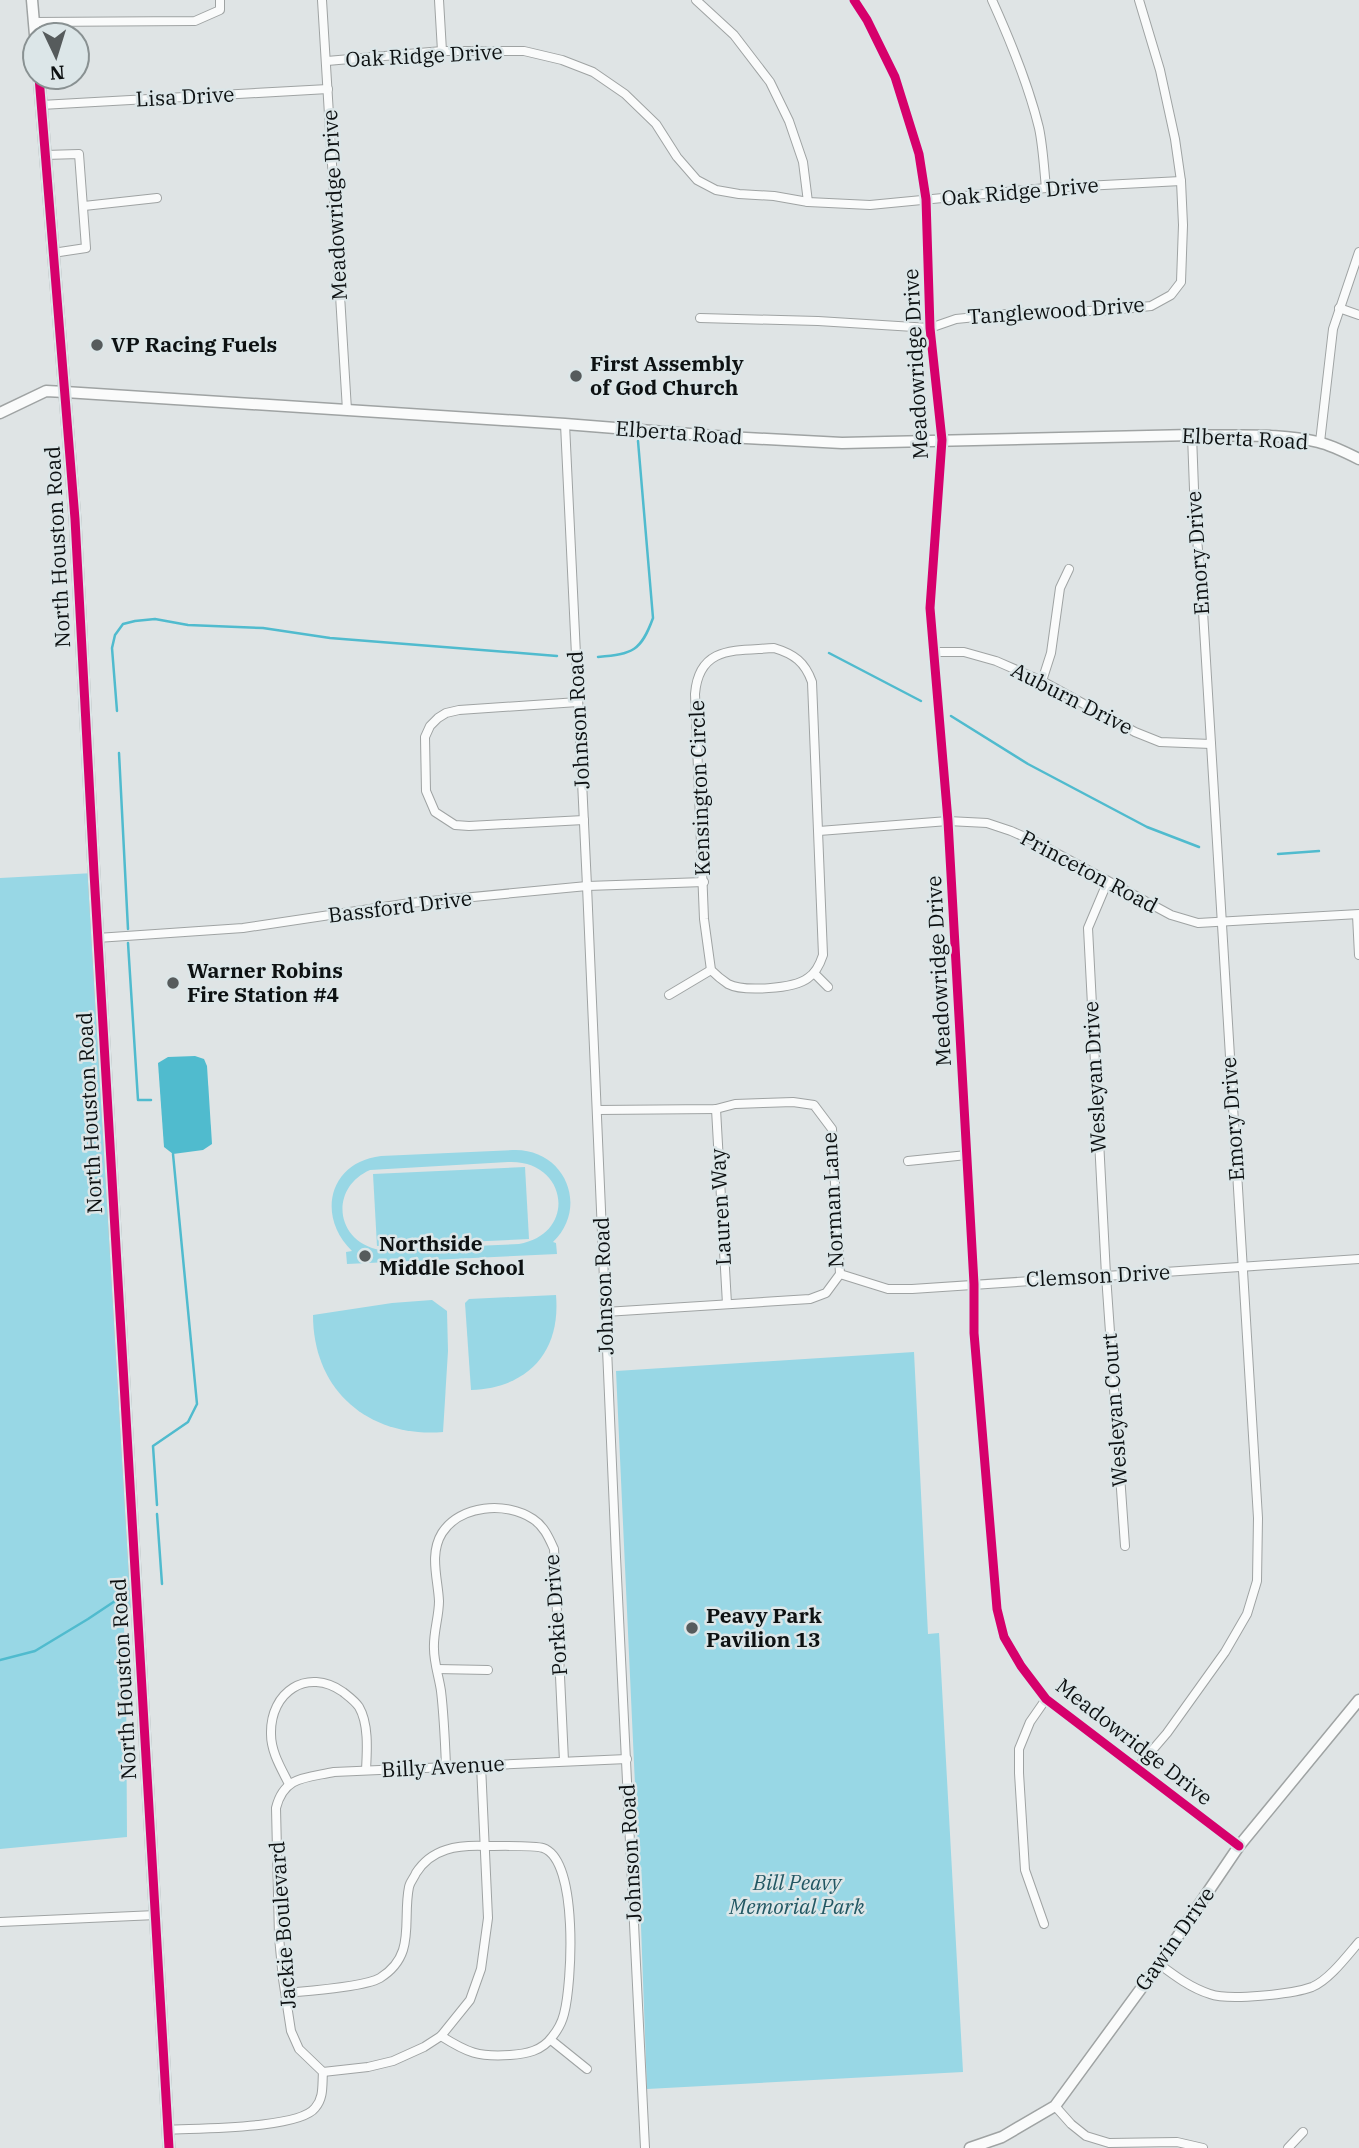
<svg xmlns="http://www.w3.org/2000/svg" width="1359" height="2148" viewBox="0 0 1359 2148" font-family="'IBM Plex Serif',serif">
<rect width="100%" height="100%" fill="#dfe4e5"/>
<g fill="#98d7e5" fill-rule="evenodd">
<path d="M 94,873 L 137,1608 L 123,1607 L 126,1670 L 127,1837 L 0,1849 L 0,878 Z"/>
<path d="M 513,1150 C 564,1148 590,1206 553,1242 L 556,1243 L 557,1254 L 347,1264 L 346,1252 L 352,1251 C 316,1216 329,1162 381,1156 ZM 508,1162 C 568,1159 578,1234 519,1244 L 380,1250 C 335,1242 329,1188 370,1170 Z"/>
<path d="M 525,1167 L 529,1239 L 377,1246 L 373,1174 Z"/>
<path d="M 556,1295 C 561,1352 528,1388 471,1390 L 465,1303 L 469,1299 Z"/>
<path d="M 432,1300 L 447,1311 L 448,1351 L 443,1432 C 369,1438 313,1391 313,1315 L 392,1303 Z"/>
<path d="M 914,1352 L 928,1634 L 939,1633 L 963,2072 L 647,2089 L 639,1872 L 616,1371 Z"/>
</g>
<path fill="#50bbce" d="M 195,1056 L 204,1059 L 207,1066 L 212,1144 L 203,1150 L 173,1154 L 164,1147 L 158,1063 L 168,1057 Z"/>
<g fill="none" stroke-linecap="round" stroke-linejoin="round">
<g stroke="#50bbce" stroke-width="2.5">
<path d="M 829,653 L 921,701"/>
<path d="M 598,657 C 633,654 641,651 653,618 L 638,441"/>
<path d="M 117,711 L 112,648 L 115,635 L 123,624 L 135,621 L 155,619 L 188,625 L 263,628 L 330,638 L 557,656"/>
<path d="M 951,716 L 1028,764 L 1147,827 L 1199,847"/>
<path d="M 119,753 L 128,929"/>
<path d="M 1278,854 L 1319,851"/>
<path d="M 128,943 L 138,1100 L 151,1100"/>
<path d="M 157,1505 L 153,1446 L 188,1422 L 197,1404 L 173,1154"/>
<path d="M 157,1514 L 162,1584"/>
<path d="M 0,1660 L 35,1651 L 88,1619 L 121,1597"/>
</g>
<defs>
<g id="street">
<path d="M 322,0 L 347,410"/>
<path d="M 439,0 L 442,51"/>
<path d="M 696,0 L 734,35 L 770,82 L 789,121 L 803,162 L 808,202"/>
<path d="M 854,0 L 867,20 L 895,77 L 919,154 L 926,199 L 930,328 L 942,440 L 930,608 L 948,821 L 974,1284 L 974,1333 L 997,1609 L 1004,1637 L 1021,1666 L 1046,1699 L 1239,1846"/>
<path d="M 992,0 C 1011,42 1028,83 1039,128 C 1043,147 1044,168 1046,188"/>
<path d="M 34,22 L 195,21 L 220,10 L 220,0"/>
<path d="M 327,61 L 442,51 L 524,51 L 562,60 L 593,72 L 625,94 L 656,124 L 677,157 L 697,180 L 716,190 L 739,194 L 774,196 L 808,202 L 870,205 L 1046,188 L 1181,181"/>
<path d="M 41,105 L 328,89"/>
<path d="M 45,155 L 79,154 L 86,248 L 53,253"/>
<path d="M 84,206 L 157,198"/>
<path d="M 1339,308 L 1359,315"/>
<path d="M 700,318 L 818,321 L 930,328 L 956,319 L 1006,314 L 1114,310 L 1151,306 L 1171,295 L 1181,282 L 1183,225 L 1181,181 L 1175,139 L 1160,70 L 1139,0"/>
<path d="M 565,424 L 587,886 L 616,1557 L 645,2148"/>
<path d="M 1320,442 L 1333,329 L 1359,252"/>
<path d="M 774,648 C 794,654 805,662 812,682 L 823,955 C 820,964 816,973 808,978 C 794,989 743,992 728,984 C 722,980 716,975 711,970 L 704,919 L 695,694 C 699,645 736,651 774,648 Z"/>
<path d="M 934,652 L 964,652 L 996,661 L 1042,681 L 1135,732 L 1160,742 L 1211,744"/>
<path d="M 1042,681 L 1051,653 L 1060,588 L 1069,569"/>
<path d="M 578,702 L 459,710 L 446,713 L 438,718 L 430,726 L 425,737 L 426,791 L 435,812 L 455,825 L 469,826 L 584,820"/>
<path d="M 819,831 L 948,821 L 987,823 L 1011,831 L 1034,841 L 1171,915 L 1198,923 L 1359,914"/>
<path d="M 1107,883 L 1088,928 L 1106,1275 L 1125,1546"/>
<path d="M 1357,915 L 1359,955"/>
<path d="M 97,938 L 243,928 L 410,903 L 587,886 L 704,882"/>
<path d="M 814,973 L 828,987"/>
<path d="M 669,995 L 711,970"/>
<path d="M 716,1109 L 727,1304"/>
<path d="M 597,1110 L 716,1109 L 735,1104 L 763,1103 L 793,1102 L 814,1105 L 832,1129 L 840,1274 L 826,1293 L 810,1299 L 605,1312"/>
<path d="M 908,1161 L 967,1155"/>
<path d="M 840,1274 L 888,1289 L 912,1289 L 1359,1259"/>
<path d="M 437,1669 L 488,1670"/>
<path d="M 446,1766 C 445,1741 444,1716 441,1691 C 439,1677 434,1663 434,1649 C 433,1633 439,1617 439,1601 C 438,1579 429,1554 442,1533 C 460,1505 506,1501 533,1519 C 544,1526 549,1538 554,1549 L 564,1761"/>
<path d="M 1137,1768 L 1167,1733 L 1225,1652 L 1247,1614 L 1257,1581 L 1258,1518 L 1202,595 L 1195,516 L 1192,435"/>
<path d="M 289,1784 C 281,1768 271,1752 271,1734 C 270,1692 307,1667 343,1692 C 348,1696 355,1701 359,1707 C 369,1724 367,1751 366,1770"/>
<path d="M 0,1922 L 156,1915"/>
<path d="M 1044,1924 L 1025,1870 L 1019,1773 L 1019,1749 L 1030,1722 L 1046,1699"/>
<path d="M 1159,1964 C 1175,1976 1191,1988 1210,1994 C 1229,2001 1293,1994 1312,1987 C 1329,1980 1347,1956 1359,1942"/>
<path d="M 286,1993 C 306,1991 365,1987 380,1978 C 417,1955 402,1921 409,1887 C 410,1882 414,1878 416,1873 C 432,1848 458,1845 485,1846 C 498,1846 534,1845 543,1848 C 579,1860 572,1984 564,2014 C 562,2022 557,2031 552,2037 C 542,2051 526,2054 510,2055 C 478,2057 468,2053 441,2036"/>
<path d="M 551,2040 L 587,2069"/>
<path d="M 323,2072 L 368,2067 L 393,2061 L 424,2047 L 441,2036 L 470,2000 L 481,1969 L 488,1918 L 481,1765"/>
<path d="M 1055,2106 L 1071,2124 L 1086,2136 L 1109,2143 L 1177,2142 L 1203,2148"/>
<path d="M 167,2130 C 196,2128 299,2129 315,2108 C 324,2098 322,2085 323,2072 L 299,2049 L 291,2031 L 283,1979 L 279,1937 L 276,1808 C 284,1776 306,1778 334,1772 L 627,1759"/>
<path d="M 1288,2148 L 1303,2132"/>
</g>
<g id="secondary">
<path d="M 32,0 L 35,35"/>
<path d="M 39,77 L 75,519 L 94,873 L 169,2148"/>
<path d="M 0,413 L 46,391 L 65,392 L 565,424 L 728,437 L 842,443 L 1192,435 C 1234,437 1277,432 1318,442 C 1331,445 1347,453 1359,459"/>
<path d="M 970,2148 L 1002,2137 L 1055,2106 L 1159,1964 L 1239,1846 L 1359,1700"/>
</g>
</defs>
<use href="#street" stroke="#9fa3a3" stroke-width="10"/>
<use href="#secondary" stroke="#9fa3a3" stroke-width="13"/>
<use href="#street" stroke="#fafbfb" stroke-width="8"/>
<use href="#secondary" stroke="#fafbfb" stroke-width="10"/>
<defs>
<g id="cycleway">
<path d="M 854,0 L 867,20 L 895,77 L 919,154 L 926,199 L 930,328 L 942,440 L 930,608 L 948,821 L 974,1284 L 974,1333 L 997,1609 L 1004,1637 L 1021,1666 L 1046,1699 L 1239,1846"/>
<path d="M 39,77 L 75,519 L 94,873 L 169,2148"/>
</g>
</defs>
<use href="#cycleway" stroke="#dce6e8" stroke-width="13"/>
<use href="#cycleway" stroke="#d6006c" stroke-width="9"/>
</g>
<g fill="#565b5c" stroke="#dce6e8" stroke-width="2.5">
<circle cx="97" cy="345" r="7"/>
<circle cx="576" cy="376" r="7"/>
<circle cx="173" cy="983" r="7"/>
<circle cx="365" cy="1256" r="7"/>
<circle cx="692" cy="1628" r="7"/>
</g>
<g text-anchor="middle" stroke-width="5" stroke-linejoin="round" paint-order="stroke">
<g font-size="21" fill="#0d1112" stroke="#dce6e8">
<text transform="translate(424 56) rotate(-3)" y="7">Oak Ridge Drive</text>
<text transform="translate(185 97) rotate(-3)" y="7">Lisa Drive</text>
<text transform="translate(1020 192) rotate(-5)" y="7">Oak Ridge Drive</text>
<text transform="translate(335 205) rotate(-93)" y="7">Meadowridge Drive</text>
<text transform="translate(1056 311) rotate(-4)" y="7">Tanglewood Drive</text>
<text transform="translate(916 364) rotate(-93)" y="7">Meadowridge Drive</text>
<text transform="translate(679 433) rotate(4)" y="7">Elberta Road</text>
<text transform="translate(1245 439) rotate(3)" y="7">Elberta Road</text>
<text transform="translate(58 547) rotate(-93)" y="7">North Houston Road</text>
<text transform="translate(1198 553) rotate(-94)" y="7">Emory Drive</text>
<text transform="translate(1072 699) rotate(27)" y="7">Auburn Drive</text>
<text transform="translate(579 720) rotate(-93)" y="7">Johnson Road</text>
<text transform="translate(700 788) rotate(-92)" y="7">Kensington Circle</text>
<text transform="translate(1089 872) rotate(28)" y="7">Princeton Road</text>
<text transform="translate(400 907) rotate(-7)" y="7">Bassford Drive</text>
<text transform="translate(939 971) rotate(-93)" y="7">Meadowridge Drive</text>
<text transform="translate(1095 1077) rotate(-93)" y="7">Wesleyan Drive</text>
<text transform="translate(90 1113) rotate(-93)" y="7">North Houston Road</text>
<text transform="translate(1233 1119) rotate(-94)" y="7">Emory Drive</text>
<text transform="translate(833 1200) rotate(-93)" y="7">Norman Lane</text>
<text transform="translate(721 1207) rotate(-93)" y="7">Lauren Way</text>
<text transform="translate(1098 1276) rotate(-3)" y="7">Clemson Drive</text>
<text transform="translate(604 1286) rotate(-92)" y="7">Johnson Road</text>
<text transform="translate(1115 1410) rotate(-94)" y="7">Wesleyan Court</text>
<text transform="translate(556 1615) rotate(-94)" y="7">Porkie Drive</text>
<text transform="translate(124 1679) rotate(-93)" y="7">North Houston Road</text>
<text transform="translate(1134 1742) rotate(38)" y="7">Meadowridge Drive</text>
<text transform="translate(443 1767) rotate(-3)" y="7">Billy Avenue</text>
<text transform="translate(631 1853) rotate(-93)" y="7">Johnson Road</text>
<text transform="translate(283 1925) rotate(-94)" y="7">Jackie Boulevard</text>
<text transform="translate(1175 1939) rotate(-55)" y="7">Gawin Drive</text>
</g>
<g font-size="21" font-weight="bold" fill="#0d1112" stroke="#dce6e8" text-anchor="start">
<text x="111" y="352">VP Racing Fuels</text>
<text x="590" y="371">First Assembly<tspan x="590" dy="24">of God Church</tspan></text>
<text x="187" y="978">Warner Robins<tspan x="187" dy="24">Fire Station #4</tspan></text>
<text x="379" y="1251">Northside<tspan x="379" dy="24">Middle School</tspan></text>
<text x="706" y="1623">Peavy Park<tspan x="706" dy="24">Pavilion 13</tspan></text>
</g>
<g font-size="21" font-style="italic" fill="#225763" stroke="#dce6e8">
<text x="797" y="1890">Bill Peavy<tspan x="797" dy="24">Memorial Park</tspan></text>
</g>
</g>
<g transform="translate(56 56) rotate(176)"><circle r="33" fill="#dce6e8" stroke="#899192" stroke-width="2"/>
<path d="M0-5L12 26L0 18L-12 26Z" fill="#565b5c"/>
<text y="-10" font-size="19" font-weight="bold" text-anchor="middle" fill="#0d1112">N</text>
</g>
</svg>
